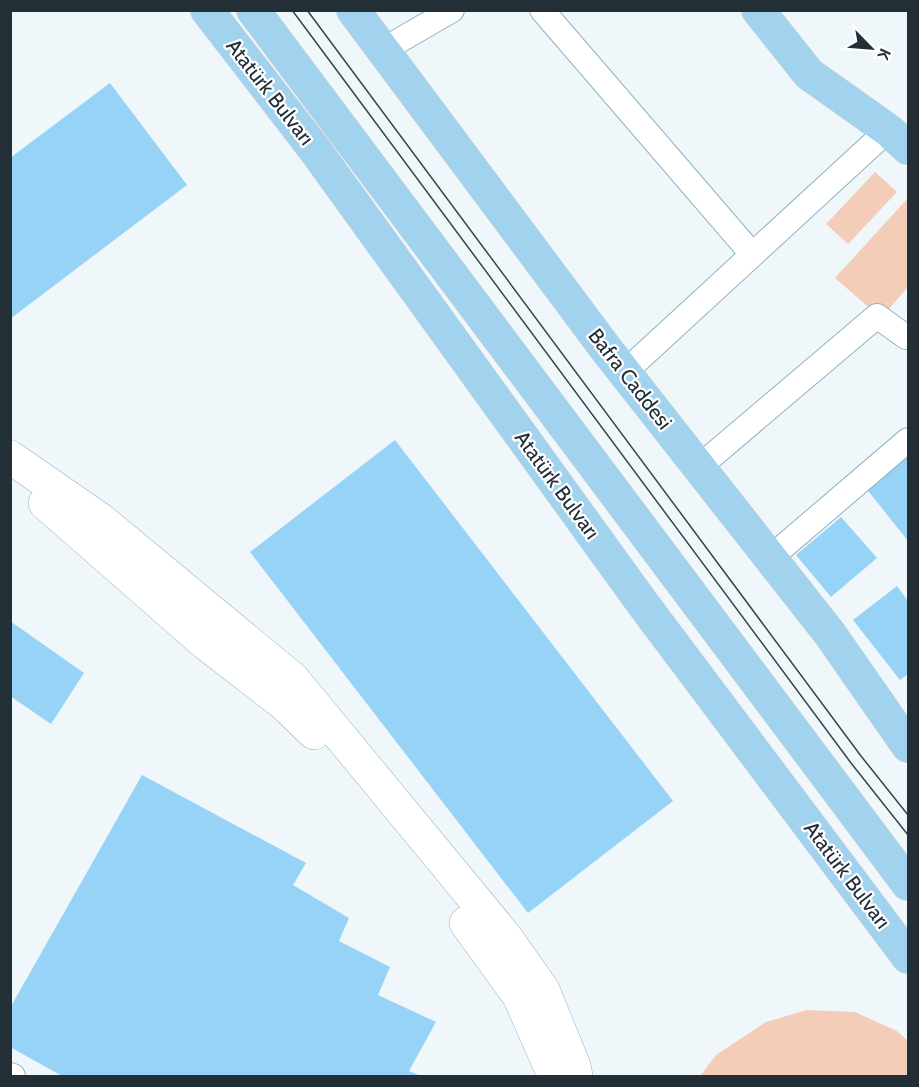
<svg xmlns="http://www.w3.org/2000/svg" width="919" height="1087" viewBox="0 0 919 1087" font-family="Cabin,sans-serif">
<rect width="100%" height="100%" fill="#f0f7fb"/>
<g fill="#f4cdb8">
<path d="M 875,172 L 897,192 L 848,244 L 826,224 Z"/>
<path d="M 908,198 L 908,287 L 881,318 L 835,278 Z"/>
<path d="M 807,1010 L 855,1012 L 897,1031 L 908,1041 L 908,1076 L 700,1076 L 716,1055 L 766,1022 Z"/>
</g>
<g fill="#97d3f7">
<path d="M 110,83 L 187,185 L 10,319 L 10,158 Z"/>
<path d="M 395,440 L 673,801 L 528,913 L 250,552 Z"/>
<path d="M 908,451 L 908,541 L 865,487 Z"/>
<path d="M 841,517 L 877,558 L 831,597 L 796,555 Z"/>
<path d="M 897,586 L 908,601 L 908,674 L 900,680 L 853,620 Z"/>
<path d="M 10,621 L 84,673 L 51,724 L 10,696 Z"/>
<path d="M 142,775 L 306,863 L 293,885 L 349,918 L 339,941 L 390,967 L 378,995 L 436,1022 L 409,1071 L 421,1076 L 62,1076 L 10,1047 L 10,1008 Z"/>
</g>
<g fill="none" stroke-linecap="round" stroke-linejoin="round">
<defs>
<g id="street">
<path d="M 542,10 L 752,254"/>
<path d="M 383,50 L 452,10"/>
<path d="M 625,372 L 888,130"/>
<path d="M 699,467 L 877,316 L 906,337 L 908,337"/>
<path d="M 770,558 L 908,440"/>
<path d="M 10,1075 L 13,1076"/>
</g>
<g id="secondary">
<path d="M 10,457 L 101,520 L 293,679 L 505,936 L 543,990 L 574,1066 L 576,1076"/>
<path d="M 45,503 L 205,643 L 284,704 L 314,733"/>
<path d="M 466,923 L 519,996 L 549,1064"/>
</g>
<g id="primary">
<path d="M 207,10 L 315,150 L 643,604 L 908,957"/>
<path d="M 253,10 L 908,884"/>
<path d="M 353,10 L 606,349 L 830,634 L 908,746"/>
<path d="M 758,10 L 809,74 L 888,130 L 908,148"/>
</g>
</defs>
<use href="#street" stroke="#91b1c5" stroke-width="26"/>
<use href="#secondary" stroke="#91b1c5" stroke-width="34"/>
<use href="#primary" stroke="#ced1d3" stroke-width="34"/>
<use href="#street" stroke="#fff" stroke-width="24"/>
<use href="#secondary" stroke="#fff" stroke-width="33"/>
<use href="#primary" stroke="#a1d2ee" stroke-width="33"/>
<g stroke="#37434b" stroke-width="1.5">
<path d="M 292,10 L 851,763 L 908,835"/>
<path d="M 307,10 L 861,756 L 908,815"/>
</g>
</g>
<g text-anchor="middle" stroke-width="4.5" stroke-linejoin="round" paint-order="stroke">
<g font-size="21" fill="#222f37" stroke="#fff">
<text transform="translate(270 92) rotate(52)" y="7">Atatürk Bulvarı</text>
<text transform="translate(630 379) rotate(52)" y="7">Bafra Caddesi</text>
<text transform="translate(557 485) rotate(54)" y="7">Atatürk Bulvarı</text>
<text transform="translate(847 875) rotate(53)" y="7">Atatürk Bulvarı</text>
</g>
</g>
<rect width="919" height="1087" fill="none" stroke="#222f37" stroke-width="24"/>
<g transform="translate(871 48) rotate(115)" stroke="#ffffff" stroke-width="4.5" paint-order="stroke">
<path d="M0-4.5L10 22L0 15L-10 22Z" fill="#222f37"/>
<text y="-9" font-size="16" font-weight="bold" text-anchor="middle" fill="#222f37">K</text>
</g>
</svg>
